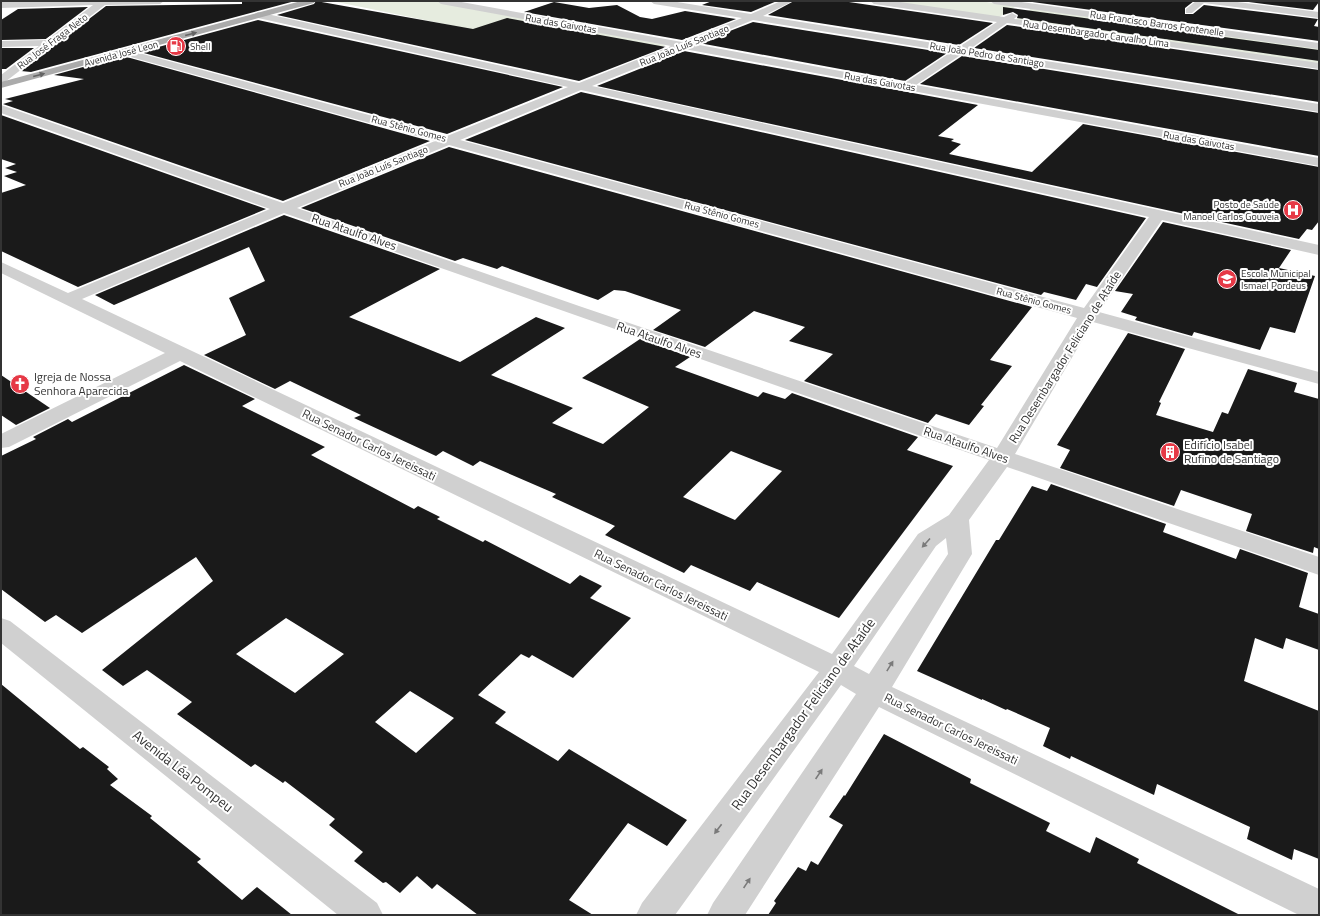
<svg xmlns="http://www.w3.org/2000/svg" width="1320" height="916" viewBox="0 0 1320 916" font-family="'Titillium Web',sans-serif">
<rect width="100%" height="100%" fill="#fff"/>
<g fill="#e6ecdf">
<path d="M 332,1 L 434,1 L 666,45 L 625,61 Z"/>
<path d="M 884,1 L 979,1 L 1016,6 L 998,18 Z"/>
<path d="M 1032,8 L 1319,48 L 1319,64 L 1015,20 Z"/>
</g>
<g fill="#1a1a1a" fill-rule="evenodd">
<path d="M 242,1 L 295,1 L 31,72 L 21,71 L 106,6 L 242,4 Z"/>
<path d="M 316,1 L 473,29 L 507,18 L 666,47 L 579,81 L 277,15 L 314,4 Z"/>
<path d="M 712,1 L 777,1 L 751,12 L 702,5 Z"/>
<path d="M 794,1 L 842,1 L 993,23 L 959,45 L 768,15 Z"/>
<path d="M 1025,1 L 1194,1 L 1185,8 L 1185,14 L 1193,14 L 1204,5 L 1318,19 L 1314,26 L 1319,27 L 1319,41 Z"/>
<path d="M 1241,1 L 1319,1 L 1319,2 L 1313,10 Z"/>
<path d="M 554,2 L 589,8 L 617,5 L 640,17 L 652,19 L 685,11 L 736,19 L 682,40 L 524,12 Z"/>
<path d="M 88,7 L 46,39 L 1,40 L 1,20 L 18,9 Z"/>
<path d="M 1003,7 L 1319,50 L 1319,61 L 1017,18 L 1018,15 L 1013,12 L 1003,15 Z"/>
<path d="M 258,20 L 563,87 L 447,134 L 140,52 Z"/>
<path d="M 753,22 L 947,53 L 905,81 L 699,43 Z"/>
<path d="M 1007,25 L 1319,70 L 1319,102 L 974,48 Z"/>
<path d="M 1,48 L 34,48 L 6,69 L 1,69 Z"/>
<path d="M 684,51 L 978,105 L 938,136 L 954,139 L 951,141 L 961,144 L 949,154 L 1032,172 L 1083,124 L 1319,167 L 1319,221 L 1312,230 L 1307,229 L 1299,239 L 597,86 Z"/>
<path d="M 123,56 L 430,141 L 283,201 L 3,104 L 13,101 L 5,99 L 84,79 L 54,75 Z"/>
<path d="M 962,56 L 1319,113 L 1319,156 L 920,84 Z"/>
<path d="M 581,92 L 1146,218 L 1097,287 L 1086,284 L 1076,300 L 1044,292 L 1041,295 L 465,140 Z"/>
<path d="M 1,115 L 266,209 L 78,287 L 1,251 L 1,193 L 26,185 L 4,176 L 17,172 L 5,168 L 16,164 L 1,159 Z"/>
<path d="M 449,147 L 1032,307 L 990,360 L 1012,366 L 981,405 L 984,406 L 969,425 L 936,414 L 928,423 L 804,381 L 833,354 L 789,341 L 805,327 L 754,311 L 705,347 L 653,330 L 681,310 L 625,291 L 614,290 L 598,300 L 502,266 L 497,269 L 463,258 L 455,261 L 301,208 Z"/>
<path d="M 284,215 L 440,269 L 349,317 L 460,362 L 536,317 L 565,328 L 491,375 L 573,408 L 552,423 L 603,444 L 649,407 L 582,378 L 640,339 L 690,357 L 675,367 L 758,397 L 763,392 L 785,399 L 792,393 L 918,437 L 907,450 L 953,466 L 839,618 L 757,582 L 750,591 L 691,565 L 684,573 L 605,535 L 615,526 L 552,497 L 556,494 L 480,461 L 473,466 L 443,451 L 436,456 L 354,418 L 361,415 L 290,381 L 275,389 L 204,355 L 246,335 L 229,298 L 265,281 L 249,247 L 114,305 L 95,295 ZM 731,451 L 782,471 L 735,520 L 683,497 Z"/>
<path d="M 1163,222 L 1291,250 L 1279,268 L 1315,276 L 1295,333 L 1270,327 L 1260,350 L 1194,332 L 1192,336 L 1135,320 L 1137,317 L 1121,312 L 1133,294 L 1115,291 Z"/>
<path d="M 1128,333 L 1185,349 L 1159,402 L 1161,403 L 1156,415 L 1213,432 L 1222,412 L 1228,414 L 1248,369 L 1297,383 L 1294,392 L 1319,399 L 1319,549 L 1314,547 L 1313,553 L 1246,531 L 1252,514 L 1181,490 L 1174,506 L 1060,468 L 1070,450 L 1057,445 Z"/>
<path d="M 184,365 L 255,399 L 242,406 L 325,447 L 311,455 L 414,509 L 418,506 L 440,517 L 437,519 L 483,542 L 485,540 L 570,584 L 580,575 L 602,586 L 590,598 L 631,618 L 573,678 L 532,655 L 529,658 L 521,654 L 478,695 L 506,712 L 495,723 L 558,761 L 569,749 L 687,820 L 667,846 L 628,823 L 569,900 L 593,915 L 478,915 L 437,884 L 432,889 L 417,876 L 400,893 L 386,882 L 383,883 L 354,861 L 363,852 L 329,825 L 335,819 L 285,781 L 283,783 L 255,764 L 251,767 L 177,714 L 192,702 L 147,670 L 123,686 L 102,670 L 213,581 L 196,557 L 82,633 L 56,615 L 45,622 L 1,589 L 1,456 L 36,439 L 33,437 L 68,419 L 72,422 ZM 286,618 L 344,654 L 295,693 L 236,654 ZM 410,691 L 454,718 L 416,753 L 375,722 Z"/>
<path d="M 1,375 L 50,408 L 16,425 L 1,415 Z"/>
<path d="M 1051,484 L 1166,524 L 1163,532 L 1236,559 L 1240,549 L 1308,573 L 1299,607 L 1319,614 L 1319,650 L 1286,638 L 1283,649 L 1255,638 L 1244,681 L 1319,711 L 1319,859 L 1294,849 L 1292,860 L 1247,839 L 1250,827 L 1157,784 L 1154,795 L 1071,756 L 1070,759 L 1043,746 L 1050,728 L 1007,709 L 1006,710 L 982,699 L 982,700 L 917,671 L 996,540 L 999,540 L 1032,486 L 1047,491 Z"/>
<path d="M 1,684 L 80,749 L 83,747 L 109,767 L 107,769 L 118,779 L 110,785 L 152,816 L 150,818 L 201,859 L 197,862 L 242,900 L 257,887 L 292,915 L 1,915 Z"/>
<path d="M 884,734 L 971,779 L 970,783 L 1050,823 L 1046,831 L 1090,853 L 1096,837 L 1139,859 L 1137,863 L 1240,915 L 768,915 L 776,903 L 774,901 L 798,867 L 806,871 L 811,861 L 818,865 L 843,825 L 829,817 L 844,795 L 845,796 Z"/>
</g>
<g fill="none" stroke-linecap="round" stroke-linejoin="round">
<g fill="#d0d0d0" fill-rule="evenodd">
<path d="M 53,1 L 164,1 L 160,4 L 105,5 L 5,82 L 1,83 L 1,75 L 39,46 L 1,47 L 1,41 L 47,40 L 93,5 L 1,8 L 1,2 Z"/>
<path d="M 437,1 L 456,1 L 682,42 L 742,18 L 654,4 L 650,1 L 671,1 L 751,14 L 781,1 L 793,1 L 763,16 L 959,47 L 997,22 L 874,4 L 870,1 L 893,1 L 1004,17 L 1012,13 L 1017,16 L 1014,19 L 1319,63 L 1319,69 L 1007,23 L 970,49 L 1319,104 L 1319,112 L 962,54 L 916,85 L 1319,158 L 1319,166 L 684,49 L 592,86 L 1319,245 L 1319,255 L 1162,220 L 1099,312 L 1319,372 L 1319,384 L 1093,322 L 1015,454 L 1319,557 L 1319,575 L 1007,467 L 969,520 L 972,554 L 892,687 L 1319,889 L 1319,915 L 1299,915 L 879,707 L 745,915 L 707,915 L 713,903 L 856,694 L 841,685 L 675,915 L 636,915 L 642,903 L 819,672 L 180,361 L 9,447 L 1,448 L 1,434 L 165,353 L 1,273 L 1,262 L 68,293 L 270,209 L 1,113 L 1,105 L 283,203 L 435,141 L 120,54 L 119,52 L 120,50 L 128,50 L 447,136 L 568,87 L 258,18 L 253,15 L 258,12 L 579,83 L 671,46 L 441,4 ZM 753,20 L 951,52 L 905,83 L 694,44 ZM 581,90 L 1149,217 L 1084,308 L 460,140 ZM 449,145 L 1077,318 L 997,448 L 579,306 L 297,208 ZM 284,213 L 989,460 L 949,515 L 918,534 L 832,654 L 82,299 ZM 946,538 L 948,554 L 869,674 L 854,666 L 936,546 Z"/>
<path d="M 990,1 L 1014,1 L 1319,43 L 1319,49 L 994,4 Z"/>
<path d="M 1196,1 L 1229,1 L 1319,12 L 1319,18 L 1204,3 L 1192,13 L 1186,13 L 1186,9 Z"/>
<path d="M 1,618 L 10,621 L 377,903 L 383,915 L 338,915 L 1,643 Z"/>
</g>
<path fill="#ababab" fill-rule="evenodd" d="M 301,1 L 315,1 L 314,3 L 1,88 L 1,82 Z"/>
</g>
<defs><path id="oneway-solid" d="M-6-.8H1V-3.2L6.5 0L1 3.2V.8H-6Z"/></defs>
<g fill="#636363">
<use href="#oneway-solid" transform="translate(191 34) rotate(-15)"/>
<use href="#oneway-solid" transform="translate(39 75) rotate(-15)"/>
</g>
<g fill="#7a7a7a">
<use href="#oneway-solid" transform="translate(926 543) rotate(132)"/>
<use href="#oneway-solid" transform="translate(890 666) rotate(-58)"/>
<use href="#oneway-solid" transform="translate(819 774) rotate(-56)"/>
<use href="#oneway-solid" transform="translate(718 829) rotate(127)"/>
<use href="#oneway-solid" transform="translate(747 883) rotate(-56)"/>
</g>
<defs>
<symbol id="fuel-disc" viewBox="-11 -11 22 22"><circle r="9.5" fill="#e63946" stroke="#fff"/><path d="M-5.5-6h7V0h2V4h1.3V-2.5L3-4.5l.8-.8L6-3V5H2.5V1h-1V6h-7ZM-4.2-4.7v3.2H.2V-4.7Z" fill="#fff"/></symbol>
<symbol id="hospital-disc" viewBox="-11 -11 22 22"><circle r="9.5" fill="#e63946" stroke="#fff"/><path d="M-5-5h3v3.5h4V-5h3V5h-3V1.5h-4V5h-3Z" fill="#fff"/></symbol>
<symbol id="school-disc" viewBox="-11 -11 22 22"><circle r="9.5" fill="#e63946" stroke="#fff"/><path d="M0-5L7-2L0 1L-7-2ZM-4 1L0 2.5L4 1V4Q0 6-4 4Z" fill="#fff"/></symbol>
<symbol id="church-disc" viewBox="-11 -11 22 22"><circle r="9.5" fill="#e63946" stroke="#fff"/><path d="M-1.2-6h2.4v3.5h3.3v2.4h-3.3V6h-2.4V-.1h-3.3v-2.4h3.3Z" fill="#fff"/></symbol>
<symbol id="building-disc" viewBox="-11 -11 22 22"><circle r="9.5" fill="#e63946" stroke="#fff"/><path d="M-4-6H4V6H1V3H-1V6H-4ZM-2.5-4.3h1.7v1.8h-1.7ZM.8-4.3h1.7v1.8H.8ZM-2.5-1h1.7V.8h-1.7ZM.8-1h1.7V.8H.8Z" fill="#fff"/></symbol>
</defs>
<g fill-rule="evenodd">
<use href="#fuel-disc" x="165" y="35" width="22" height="22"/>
<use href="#hospital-disc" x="1282" y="199" width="22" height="22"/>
<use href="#school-disc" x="1216" y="268" width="22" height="22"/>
<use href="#church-disc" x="9" y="373" width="22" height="22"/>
<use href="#building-disc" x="1159" y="441" width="22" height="22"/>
</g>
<g text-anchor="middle" stroke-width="4" stroke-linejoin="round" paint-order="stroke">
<g font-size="10" fill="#333" stroke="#fff">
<text transform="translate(561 23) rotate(10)" y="4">Rua das Gaivotas</text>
<text transform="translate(1157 23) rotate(8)" y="4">Rua Francisco Barros Fontenelle</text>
<text transform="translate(1096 33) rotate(8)" y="4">Rua Desembargador Carvalho Lima</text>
<text transform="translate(52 41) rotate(-37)" y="4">Rua José Fraga Neto</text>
<text transform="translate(684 45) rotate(-22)" y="4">Rua João Luís Santiago</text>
<text transform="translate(121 53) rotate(-15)" y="4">Avenida José Leon</text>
<text transform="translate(987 54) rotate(9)" y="4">Rua João Pedro de Santiago</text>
<text transform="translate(880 81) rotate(10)" y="4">Rua das Gaivotas</text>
<text transform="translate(409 128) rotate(15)" y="4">Rua Stênio Gomes</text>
<text transform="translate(1199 140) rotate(10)" y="4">Rua das Gaivotas</text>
<text transform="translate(383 166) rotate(-22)" y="4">Rua João Luís Santiago</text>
<text transform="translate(722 214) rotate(15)" y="4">Rua Stênio Gomes</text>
<text transform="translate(1034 300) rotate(15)" y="4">Rua Stênio Gomes</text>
</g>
<g font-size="10" fill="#333" stroke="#fff" text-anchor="start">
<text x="190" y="50">Shell</text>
<text x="1279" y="208" text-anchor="end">Posto de Saúde<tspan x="1279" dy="12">Manoel Carlos Gouveia</tspan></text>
<text x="1241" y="277">Escola Municipal<tspan x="1241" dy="12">Ismael Pordeus</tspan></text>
</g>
<g font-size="12" fill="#333" stroke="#fff">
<text transform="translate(354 232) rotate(19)" y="4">Rua Ataulfo Alves</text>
<text transform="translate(659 340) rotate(19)" y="4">Rua Ataulfo Alves</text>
<text transform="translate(1065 357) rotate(-58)" y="4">Rua Desembargador Feliciano de Ataíde</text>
<text transform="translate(369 445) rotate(26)" y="4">Rua Senador Carlos Jereissati</text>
<text transform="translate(966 445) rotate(19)" y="4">Rua Ataulfo Alves</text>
<text transform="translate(661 585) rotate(26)" y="4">Rua Senador Carlos Jereissati</text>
<text transform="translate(951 729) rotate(26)" y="4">Rua Senador Carlos Jereissati</text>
</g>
<g font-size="12" fill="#333" stroke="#fff" text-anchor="start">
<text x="34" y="381">Igreja de Nossa<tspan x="34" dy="14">Senhora Aparecida</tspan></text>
<text x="1184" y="449">Edifício Isabel<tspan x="1184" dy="14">Rufino de Santiago</tspan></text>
</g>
<g font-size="14" fill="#333" stroke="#fff">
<text transform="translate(803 714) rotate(-54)" y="5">Rua Desembargador Feliciano de Ataíde</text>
<text transform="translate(183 771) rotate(38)" y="5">Avenida Léa Pompeu</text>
</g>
</g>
<rect width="1320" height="916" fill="none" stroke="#333333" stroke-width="4"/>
</svg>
